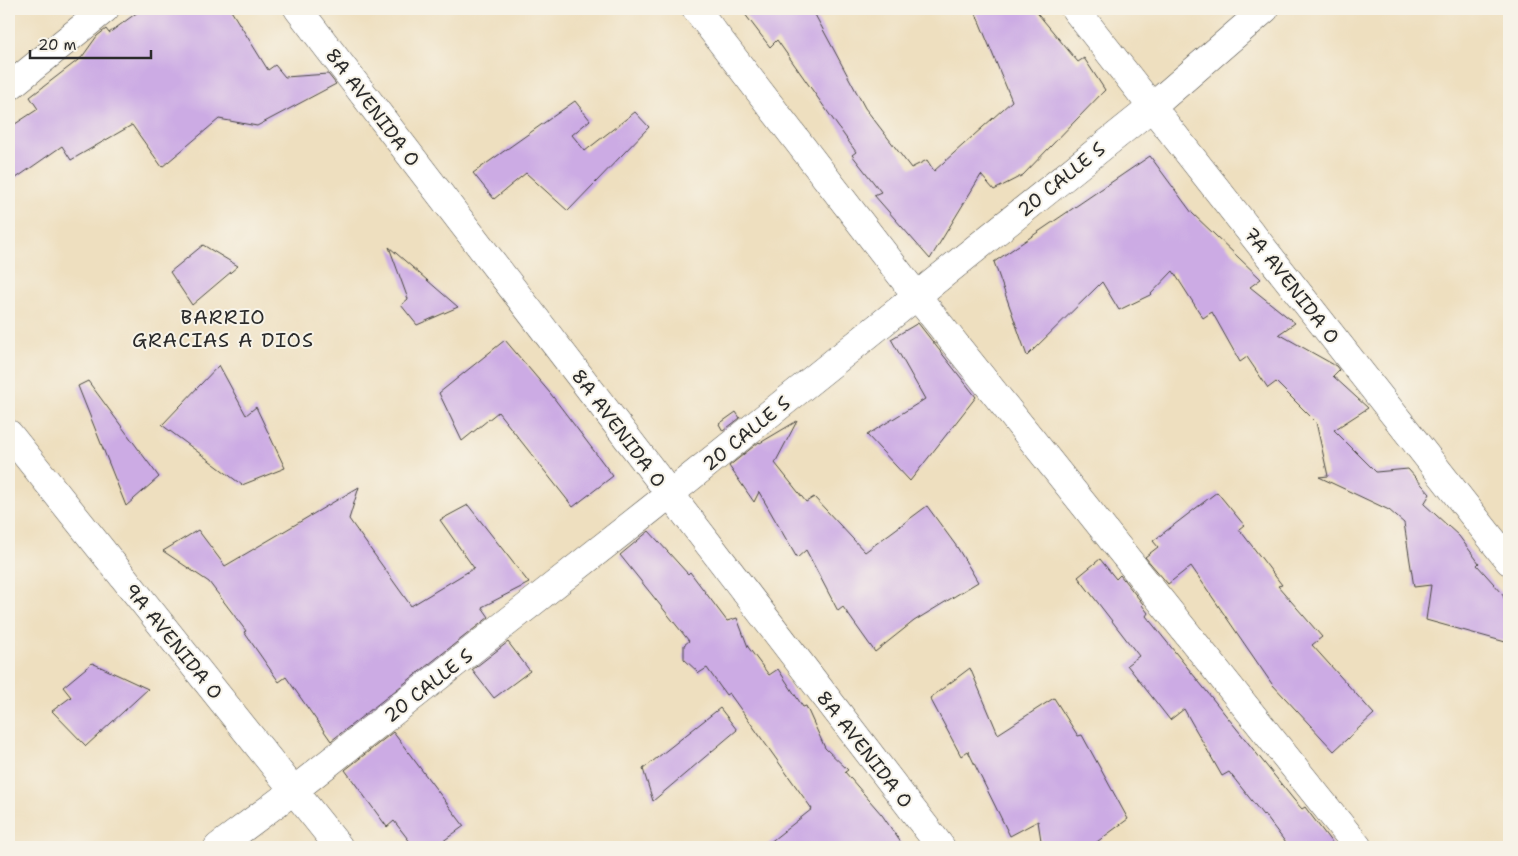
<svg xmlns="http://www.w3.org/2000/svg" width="1518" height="856" viewBox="0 0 1518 856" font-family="'Shantell Sans',sans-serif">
<rect width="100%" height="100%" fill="#f7f3e8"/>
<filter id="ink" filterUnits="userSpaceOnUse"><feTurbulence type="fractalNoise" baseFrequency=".02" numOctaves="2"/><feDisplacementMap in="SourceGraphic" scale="10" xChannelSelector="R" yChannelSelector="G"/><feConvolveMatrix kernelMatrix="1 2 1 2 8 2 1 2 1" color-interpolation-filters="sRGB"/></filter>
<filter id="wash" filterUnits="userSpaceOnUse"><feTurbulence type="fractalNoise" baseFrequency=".0096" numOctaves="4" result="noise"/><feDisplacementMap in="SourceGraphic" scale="20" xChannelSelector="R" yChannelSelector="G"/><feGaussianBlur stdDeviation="1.12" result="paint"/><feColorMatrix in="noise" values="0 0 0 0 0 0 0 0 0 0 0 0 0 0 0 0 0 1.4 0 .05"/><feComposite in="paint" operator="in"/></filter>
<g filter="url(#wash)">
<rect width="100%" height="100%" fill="#eedfbf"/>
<g id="blocks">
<g fill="#ccabe4">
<path d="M 142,9 L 230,9 L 268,70 L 275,65 L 285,77 L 328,74 L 336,84 L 257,126 L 219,119 L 162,167 L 132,125 L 71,160 L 62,146 L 9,183 L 9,128 L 38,109 L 30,97 L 82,57 L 97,36 L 106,29 L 109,33 Z"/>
<path d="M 741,9 L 812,9 L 865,108 L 911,168 L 927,160 L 934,171 L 1012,101 L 974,9 L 1034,9 L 1078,62 L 1084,58 L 1105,90 L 1023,175 L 994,190 L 981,175 L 930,259 L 874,195 L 881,192 L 852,155 L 856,152 L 777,40 L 770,47 Z"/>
<path d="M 575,101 L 590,120 L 572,135 L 585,151 L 635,112 L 649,127 L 568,211 L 526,173 L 494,199 L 473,173 Z"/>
<path d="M 1150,156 L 1192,213 L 1261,279 L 1250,287 L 1295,323 L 1279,334 L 1336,366 L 1339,370 L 1333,376 L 1368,408 L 1334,430 L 1376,472 L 1408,469 L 1430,494 L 1424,504 L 1459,536 L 1479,563 L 1477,565 L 1502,593 L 1509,610 L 1509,643 L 1426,620 L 1431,585 L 1414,587 L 1404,523 L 1389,510 L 1319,477 L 1328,476 L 1316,422 L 1276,382 L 1268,388 L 1247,357 L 1240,362 L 1212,312 L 1203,318 L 1173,271 L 1150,295 L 1119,310 L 1102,282 L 1027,356 L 994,262 Z"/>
<path d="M 203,245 L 238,266 L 192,305 L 170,272 Z"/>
<path d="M 389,247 L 458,307 L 417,325 L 401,305 L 408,299 Z"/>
<path d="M 918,323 L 976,397 L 910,481 L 867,435 L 925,399 L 891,339 Z"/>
<path d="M 505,340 L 550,393 L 613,476 L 573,507 L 498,412 L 462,441 L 439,393 Z"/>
<path d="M 219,365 L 246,415 L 256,407 L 285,468 L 242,485 L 162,425 Z"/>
<path d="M 88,381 L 159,477 L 126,506 L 78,386 Z"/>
<path d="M 736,412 L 740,418 L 723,431 L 719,424 Z"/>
<path d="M 797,421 L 775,463 L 806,502 L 814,497 L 865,552 L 927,506 L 957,547 L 978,582 L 914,621 L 875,652 L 843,607 L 838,611 L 806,550 L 797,558 L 759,492 L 754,502 L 729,466 L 759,442 L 760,443 Z"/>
<path d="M 359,487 L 349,519 L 411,606 L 474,568 L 440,520 L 468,505 L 529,583 L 482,607 L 489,617 L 331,741 L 286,677 L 279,682 L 244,632 L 246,631 L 209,582 L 163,551 L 198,530 L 225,566 Z"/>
<path d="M 1217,492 L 1244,525 L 1239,529 L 1282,585 L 1278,586 L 1322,637 L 1312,645 L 1374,714 L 1334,751 L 1272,684 L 1191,566 L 1168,584 L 1145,557 L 1158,547 L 1153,541 Z"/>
<path d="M 649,531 L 688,574 L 690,572 L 727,621 L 737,618 L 748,647 L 769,675 L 778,669 L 803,707 L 806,706 L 825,748 L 848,770 L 845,772 L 882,815 L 904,847 L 764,847 L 812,809 L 729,693 L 726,695 L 707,668 L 699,673 L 684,659 L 684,645 L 689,641 L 620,555 Z"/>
<path d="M 1100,559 L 1116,579 L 1120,575 L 1143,604 L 1142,605 L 1148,613 L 1146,616 L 1294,800 L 1302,809 L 1305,807 L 1335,847 L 1289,847 L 1264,814 L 1263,815 L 1229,772 L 1222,776 L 1184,709 L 1170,720 L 1127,665 L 1139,656 L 1078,577 Z"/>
<path d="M 508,642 L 530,671 L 494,698 L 472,670 Z"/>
<path d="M 92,663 L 148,689 L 86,746 L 52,711 L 71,697 L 63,687 Z"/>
<path d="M 970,668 L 998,734 L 1054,698 L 1078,736 L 1082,735 L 1128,819 L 1090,847 L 1042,847 L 1038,821 L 1010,836 L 968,751 L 961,756 L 930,698 Z"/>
<path d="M 720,708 L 737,730 L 653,801 L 643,769 Z"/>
<path d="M 393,732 L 464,826 L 435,847 L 414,847 L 394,821 L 387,827 L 345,770 Z"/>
</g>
</g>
</g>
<g filter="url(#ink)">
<use href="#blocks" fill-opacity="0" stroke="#484641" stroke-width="1"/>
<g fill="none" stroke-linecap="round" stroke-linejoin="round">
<defs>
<g id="minor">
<path d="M 298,9 L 941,847"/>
<path d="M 696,9 L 916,295 L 1358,847"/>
<path d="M 1075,9 L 1509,561"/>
<path d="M 9,87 L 105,9"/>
<path d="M 9,434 L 339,847"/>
<path d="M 218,847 L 293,791 L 651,509 L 1152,107 L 1265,9"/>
</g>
</defs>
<use href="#minor" stroke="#484641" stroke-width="29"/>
<use href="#minor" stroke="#fff" stroke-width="28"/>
</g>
</g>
<g text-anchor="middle" stroke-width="4" stroke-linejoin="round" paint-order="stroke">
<g font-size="19" fill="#2b2b2b" stroke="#f7f3e8">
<text transform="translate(373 107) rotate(53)" y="7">8A AVENIDA O</text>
<text transform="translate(1061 179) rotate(-39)" y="7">20 CALLE S</text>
<text transform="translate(1292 285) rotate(52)" y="7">7A AVENIDA O</text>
<text transform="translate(619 428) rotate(53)" y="7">8A AVENIDA O</text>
<text transform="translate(746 433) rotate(-39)" y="7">20 CALLE S</text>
<text transform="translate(174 641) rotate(51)" y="7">9A AVENIDA O</text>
<text transform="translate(428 685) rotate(-38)" y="7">20 CALLE S</text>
<text transform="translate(865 749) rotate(52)" y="7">8A AVENIDA O</text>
</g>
<g font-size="20" letter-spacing="1" fill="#2b2b2b" stroke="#f7f3e8">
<text x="223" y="324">BARRIO<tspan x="223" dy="23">GRACIAS A DIOS</tspan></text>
</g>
</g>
<rect width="1518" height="856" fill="none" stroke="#f7f3e8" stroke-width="30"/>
<path d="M30 50v8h121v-8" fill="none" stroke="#2b2b2b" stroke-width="2.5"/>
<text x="38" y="50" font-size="15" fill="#2b2b2b" stroke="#f7f3e8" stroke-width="4" paint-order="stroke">20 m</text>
</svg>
